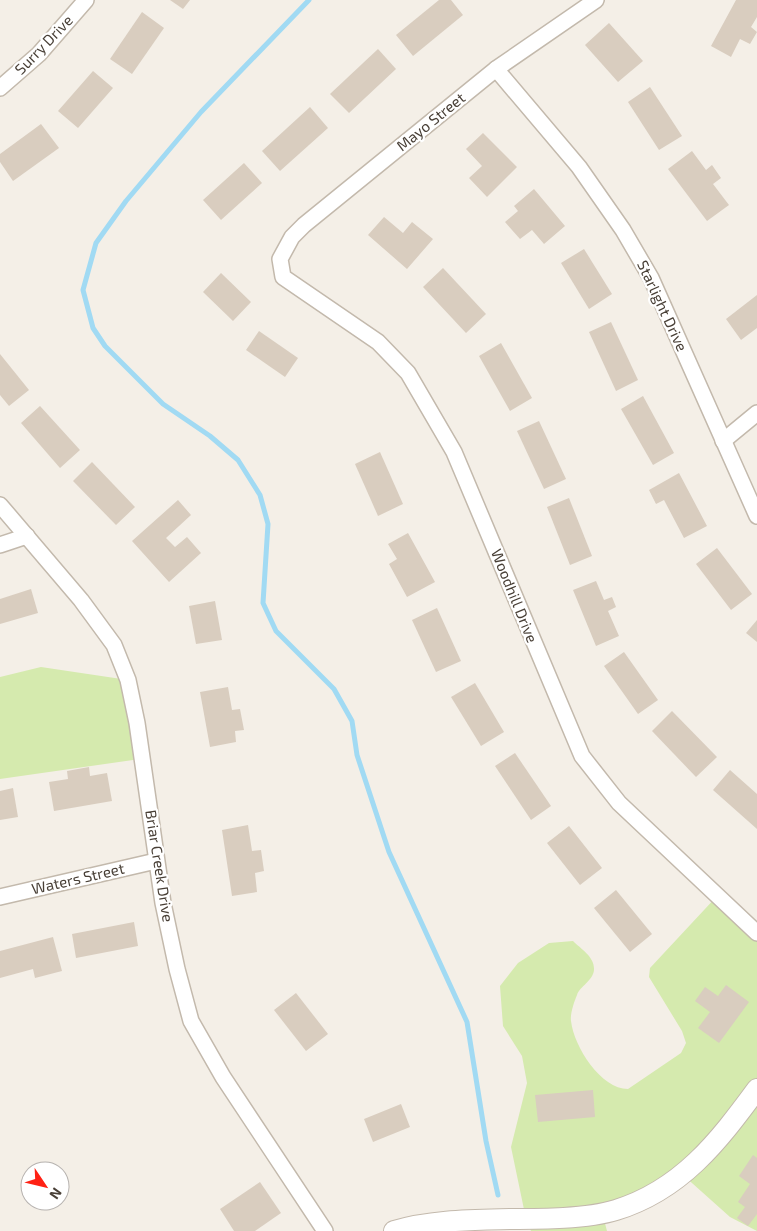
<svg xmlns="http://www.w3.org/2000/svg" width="757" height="1231" viewBox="0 0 757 1231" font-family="'Exo 2',sans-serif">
<rect width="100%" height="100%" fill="#f4efe7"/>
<g fill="#d5eaae">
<path d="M 41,667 L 128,680 L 147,758 L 0,779 L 0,677 Z"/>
<path d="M 718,895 L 757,933 L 757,1231 L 730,1217 L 683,1175 L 602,1212 L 607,1231 L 531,1231 L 526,1219 L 511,1147 L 527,1083 L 522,1056 L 503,1026 L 500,986 L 518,963 L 549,943 L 573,941 C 581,949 595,957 594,970 C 593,981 580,986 577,995 C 574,1002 570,1014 571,1021 C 574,1047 601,1089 628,1089 L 681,1053 L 686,1043 L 682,1031 L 649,977 L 650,968 Z"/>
</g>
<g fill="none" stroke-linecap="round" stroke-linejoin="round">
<path stroke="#a1daf3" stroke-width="5" d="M 309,0 L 201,112 L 126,201 L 96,243 L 83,290 L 93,328 L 105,346 L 163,404 L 210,436 L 238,460 L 260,495 L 268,524 L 263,603 L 276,631 L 334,689 L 352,721 L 357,755 L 389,852 L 467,1022 L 486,1141 L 498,1195"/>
</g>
<g fill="#d9cdbf">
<path d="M 170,0 L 190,0 L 183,9 Z"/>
<path d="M 439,0 L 451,0 L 463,15 L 413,56 L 396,35 Z"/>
<path d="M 736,0 L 757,0 L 757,17 L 751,27 L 757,32 L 750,44 L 740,39 L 731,57 L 711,46 Z"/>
<path d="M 142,12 L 164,28 L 132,74 L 110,59 Z"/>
<path d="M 609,23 L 643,61 L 618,82 L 585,45 Z"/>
<path d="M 378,49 L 396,69 L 349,113 L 330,94 Z"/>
<path d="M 93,71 L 113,88 L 78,128 L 58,111 Z"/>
<path d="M 650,87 L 682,136 L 659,150 L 628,102 Z"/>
<path d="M 310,107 L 328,128 L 280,171 L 262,151 Z"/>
<path d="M 41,124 L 59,148 L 13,181 L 0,162 L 0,154 Z"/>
<path d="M 483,133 L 517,167 L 487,197 L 469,178 L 482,166 L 466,149 Z"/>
<path d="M 692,151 L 706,170 L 712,165 L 721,178 L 713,184 L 729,205 L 707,221 L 668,169 Z"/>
<path d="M 244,163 L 262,183 L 221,220 L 203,200 Z"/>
<path d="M 534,189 L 565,226 L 544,244 L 532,230 L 520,239 L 505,222 L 518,211 L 514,206 Z"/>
<path d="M 384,217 L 403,233 L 412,222 L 433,239 L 407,269 L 368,235 Z"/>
<path d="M 584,249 L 612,294 L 589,309 L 561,263 Z"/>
<path d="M 443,268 L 486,314 L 466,333 L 423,287 Z"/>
<path d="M 221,273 L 251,302 L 233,321 L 203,292 Z"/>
<path d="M 757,295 L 757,328 L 741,340 L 726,319 Z"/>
<path d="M 611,322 L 638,380 L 616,391 L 589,332 Z"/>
<path d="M 259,331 L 298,358 L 285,377 L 246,350 Z"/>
<path d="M 501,343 L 532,398 L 510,411 L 479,356 Z"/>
<path d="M 0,354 L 29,390 L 9,406 L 0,395 Z"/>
<path d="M 643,396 L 674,453 L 653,465 L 621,409 Z"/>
<path d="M 40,406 L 80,450 L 60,468 L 21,423 Z"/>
<path d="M 539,421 L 566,479 L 544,489 L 517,431 Z"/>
<path d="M 380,452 L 403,504 L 378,516 L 355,464 Z"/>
<path d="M 92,462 L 135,507 L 116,525 L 73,481 Z"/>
<path d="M 679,473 L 707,526 L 684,538 L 664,500 L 656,504 L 649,490 Z"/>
<path d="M 569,498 L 592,556 L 570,565 L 547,507 Z"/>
<path d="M 178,500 L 191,515 L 166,538 L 175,547 L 187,537 L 201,553 L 169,582 L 132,541 Z"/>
<path d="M 408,533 L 435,582 L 407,597 L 389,564 L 397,559 L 388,544 Z"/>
<path d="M 717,548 L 752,594 L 731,610 L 696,564 Z"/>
<path d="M 596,581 L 604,600 L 612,597 L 616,607 L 608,611 L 619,636 L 596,646 L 573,590 Z"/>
<path d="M 31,589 L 38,613 L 0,624 L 0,599 Z"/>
<path d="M 215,601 L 222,640 L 196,644 L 189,606 Z"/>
<path d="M 437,608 L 461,661 L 436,672 L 412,620 Z"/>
<path d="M 757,620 L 757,642 L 746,633 Z"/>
<path d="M 624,652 L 658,700 L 638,714 L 604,666 Z"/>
<path d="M 475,683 L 504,732 L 481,746 L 451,697 Z"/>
<path d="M 228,687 L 232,710 L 240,709 L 244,730 L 235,731 L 236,742 L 210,747 L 200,692 Z"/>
<path d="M 672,711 L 717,757 L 696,777 L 652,731 Z"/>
<path d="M 515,753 L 551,806 L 531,820 L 495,766 Z"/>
<path d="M 89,767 L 90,776 L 107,773 L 112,801 L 54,811 L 49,782 L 68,779 L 67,771 Z"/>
<path d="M 730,770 L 757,794 L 757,829 L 713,790 Z"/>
<path d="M 13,788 L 18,817 L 0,820 L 0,791 Z"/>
<path d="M 248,825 L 252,851 L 261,850 L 264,871 L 255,873 L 257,892 L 232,896 L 222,830 Z"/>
<path d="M 569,826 L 602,868 L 580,885 L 547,843 Z"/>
<path d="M 616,890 L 652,934 L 630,952 L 594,908 Z"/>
<path d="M 134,922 L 138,946 L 76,958 L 72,934 Z"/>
<path d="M 53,937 L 62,971 L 35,978 L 33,969 L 0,978 L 0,951 Z"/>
<path d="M 726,985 L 749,1002 L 719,1043 L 698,1028 L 710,1012 L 695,1001 L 705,987 L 718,996 Z"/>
<path d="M 296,993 L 328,1034 L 306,1051 L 274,1010 Z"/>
<path d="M 593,1090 L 595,1117 L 538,1122 L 535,1095 Z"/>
<path d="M 401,1104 L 410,1127 L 373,1142 L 364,1119 Z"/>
<path d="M 753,1155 L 757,1158 L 757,1214 L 748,1226 L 737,1218 L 745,1207 L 738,1202 L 750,1184 L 739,1176 Z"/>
<path d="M 260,1182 L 281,1213 L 255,1231 L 234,1231 L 220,1209 Z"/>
</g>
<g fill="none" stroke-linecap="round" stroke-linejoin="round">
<defs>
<g id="minor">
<path d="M 596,0 L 496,69 L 304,225 L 292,237 L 280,259 L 283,277 L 378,342 L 408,373 L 454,452 L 582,756 L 619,803 L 757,933"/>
<path d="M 496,69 L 579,167 L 623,230 L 651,278 L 757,516"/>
<path d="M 0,88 L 39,54 L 86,0"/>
<path d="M 723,441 L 757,413"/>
<path d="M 0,505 L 81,600 L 114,645 L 128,680 L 137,723 L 163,903 L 177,969 L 191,1021 L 223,1077 L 325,1231"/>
<path d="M 0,545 L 27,536"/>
<path d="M 0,897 L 156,861"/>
</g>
<path id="tertiary" d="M 394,1231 C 431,1220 471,1220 510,1219 C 541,1219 587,1219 616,1210 C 681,1190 718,1142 757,1089"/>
</defs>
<use href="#minor" stroke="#c3b9ac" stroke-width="18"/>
<use href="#tertiary" stroke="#c3b9ac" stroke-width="22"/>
<use href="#minor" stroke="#fff" stroke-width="15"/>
<use href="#tertiary" stroke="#fff" stroke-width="20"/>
</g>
<g text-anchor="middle" stroke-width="4.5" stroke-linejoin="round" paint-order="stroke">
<g font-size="15" fill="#483f36" stroke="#fff">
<text transform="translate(44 45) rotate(-46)" y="5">Surry Drive</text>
<text transform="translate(431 122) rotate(-39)" y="5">Mayo Street</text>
<text transform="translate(662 306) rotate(65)" y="5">Starlight Drive</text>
<text transform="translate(514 596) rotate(68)" y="5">Woodhill Drive</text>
<text transform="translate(159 866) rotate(81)" y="5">Briar Creek Drive</text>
<text transform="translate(78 879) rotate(-13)" y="5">Waters Street</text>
</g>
</g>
<g transform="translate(45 1186) rotate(125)"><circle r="24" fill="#ffffff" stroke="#b6b2af"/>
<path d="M0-4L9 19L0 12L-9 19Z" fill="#ff2114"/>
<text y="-8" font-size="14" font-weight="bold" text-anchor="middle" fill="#483f36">N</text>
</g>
</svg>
